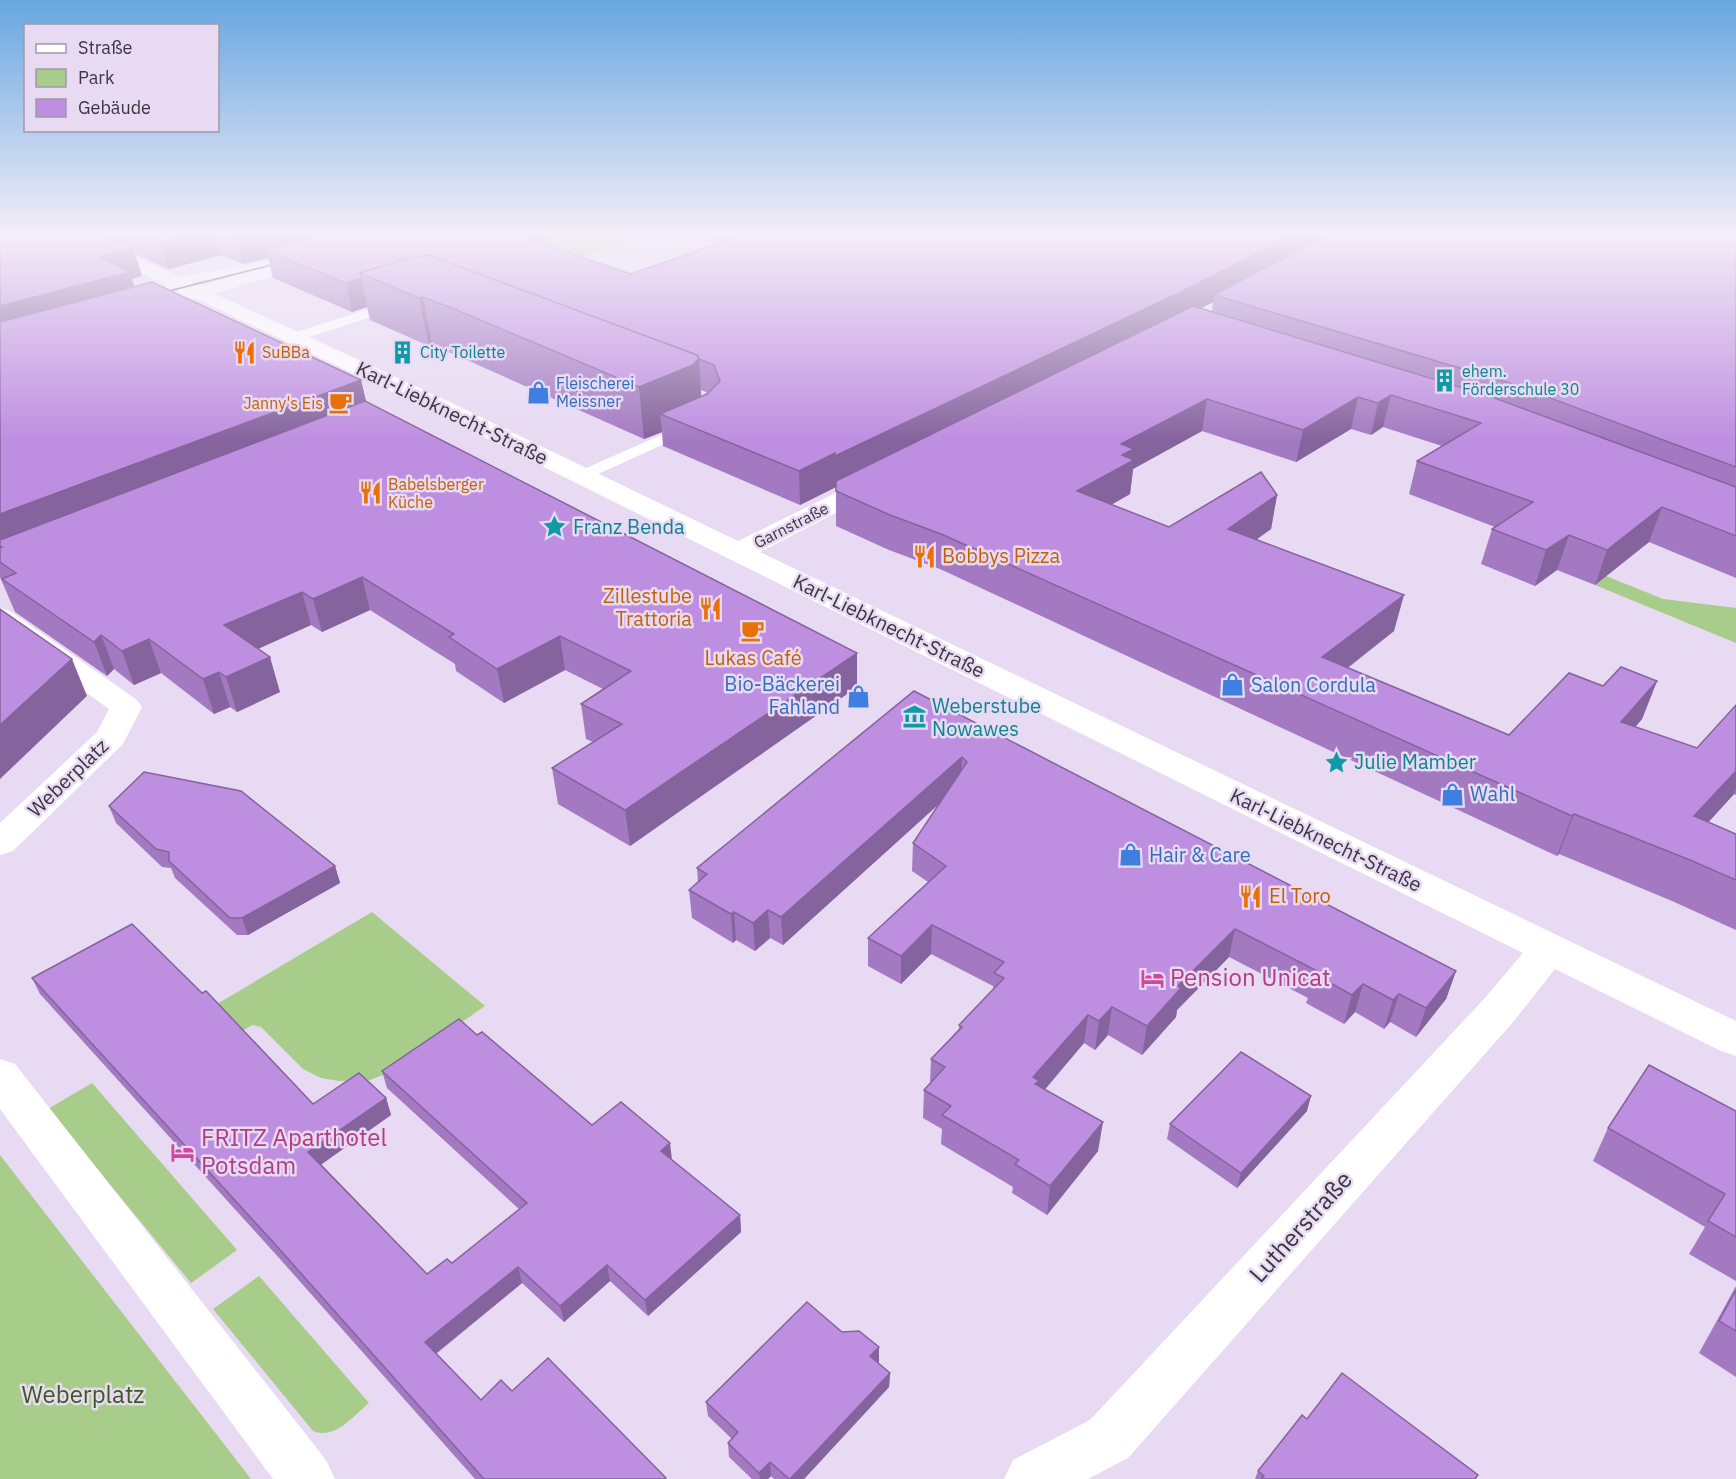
<svg xmlns="http://www.w3.org/2000/svg" width="1736" height="1479" viewBox="0 0 1736 1479" font-family="'IBM Plex Sans',sans-serif">
<rect width="100%" height="100%" fill="#e7daf2"/>
<g fill="#a8cc8a">
<path d="M 524,234 L 623,234 L 636,238 L 583,257 L 572,253 L 532,266 Z"/>
<path d="M 1606,576 L 1663,599 L 1736,608 L 1736,643 L 1595,585 Z"/>
<path d="M 372,912 L 485,1006 L 390,1072 L 370,1080 L 339,1081 L 321,1078 L 303,1069 L 261,1027 L 253,1025 L 238,1033 L 212,1007 Z"/>
<path d="M 92,1083 L 237,1250 L 191,1283 L 48,1109 Z"/>
<path d="M 0,1155 L 251,1479 L 0,1479 Z"/>
<path d="M 259,1276 L 369,1403 C 352,1417 335,1440 313,1431 L 213,1309 Z"/>
</g>
<g fill="none" stroke-linecap="round" stroke-linejoin="round">
<g fill="#fff" fill-rule="evenodd">
<path d="M 297,251 L 303,255 L 301,257 L 248,273 L 179,284 L 167,305 L 159,305 L 157,302 L 170,278 L 247,266 Z"/>
<path d="M 394,301 L 400,305 L 399,308 L 300,340 L 290,340 L 288,337 L 290,334 Z"/>
<path d="M 688,423 L 696,428 L 693,431 L 587,479 L 581,481 L 573,476 L 575,473 Z"/>
</g>
<g fill="#fff" fill-rule="evenodd">
<path d="M 198,286 L 433,394 L 738,541 L 868,477 L 877,474 L 886,477 L 890,482 L 886,487 L 760,552 L 1736,1021 L 1736,1056 L 1721,1051 L 1555,969 L 1514,1021 L 1128,1458 L 1088,1479 L 1004,1479 L 1013,1460 L 1090,1420 L 1484,999 L 1523,953 L 417,404 L 191,296 L 188,292 L 191,288 Z"/>
<path d="M 0,608 L 10,611 L 137,700 L 142,707 L 123,744 L 13,851 L 0,855 L 0,823 L 97,732 L 109,709 L 0,631 Z"/>
<path d="M 0,1059 L 15,1064 L 326,1460 L 335,1479 L 273,1479 L 0,1109 Z"/>
</g>
<path fill="#fff" fill-rule="evenodd" d="M 63,234 L 86,234 L 200,286 L 381,234 L 408,234 L 405,238 L 140,315 L 133,313 L 130,309 L 133,305 L 180,291 L 66,238 Z"/>
<path stroke="#4d4752" stroke-width="1.5" d="M 153,295 L 287,261"/>
</g>
<g fill="#a37ac1" fill-rule="evenodd">
<path d="M 0,234 L 565,234 L 538,242 L 631,274 L 720,242 L 692,234 L 1736,234 L 1736,578 L 1649,542 L 1595,585 L 1557,570 L 1535,586 L 1481,564 L 1492,529 L 1495,527 L 1409,494 L 1417,461 L 1442,446 L 1383,427 L 1371,435 L 1351,429 L 1296,462 L 1202,431 L 1133,469 L 1130,494 L 1111,505 L 1169,527 L 1277,495 L 1271,529 L 1257,539 L 1394,631 L 1348,668 L 1509,735 L 1603,686 L 1657,681 L 1642,719 L 1635,727 L 1697,748 L 1736,705 L 1736,795 L 1734,794 L 1708,822 L 1736,834 L 1736,930 L 1672,901 L 1559,854 L 1557,856 L 940,569 L 889,550 L 836,526 L 836,487 L 800,505 L 663,446 L 662,432 L 644,439 L 460,357 L 432,345 L 429,346 L 370,320 L 367,307 L 352,312 L 273,278 L 268,258 L 243,264 L 221,255 L 169,269 L 135,254 L 142,276 L 132,279 L 134,286 L 361,380 L 366,401 L 857,687 L 630,846 L 558,804 L 552,768 L 593,742 L 586,739 L 581,704 L 603,689 L 565,670 L 504,703 L 456,671 L 455,664 L 370,610 L 322,632 L 311,625 L 258,649 L 280,692 L 237,712 L 230,707 L 214,714 L 161,673 L 134,685 L 114,669 L 107,676 L 15,612 L 0,577 ZM 1213,302 L 1212,312 L 1201,308 ZM 701,390 L 708,393 L 701,396 Z"/>
<path d="M 914,691 L 1456,971 L 1446,999 L 1416,1037 L 1390,1022 L 1384,1029 L 1355,1012 L 1344,1024 L 1306,1003 L 1308,998 L 1229,957 L 1177,1010 L 1176,1017 L 1142,1055 L 1108,1035 L 1095,1050 L 1084,1043 L 1044,1089 L 1098,1151 L 1047,1215 L 1012,1193 L 1013,1187 L 941,1144 L 942,1129 L 923,1118 L 924,1090 L 930,1083 L 931,1059 L 959,1029 L 959,1025 L 993,990 L 993,986 L 931,954 L 901,984 L 868,966 L 868,938 L 928,882 L 912,871 L 913,843 L 940,803 L 783,945 L 770,938 L 755,951 L 736,940 L 733,943 L 692,918 L 689,890 L 698,882 L 697,868 Z"/>
<path d="M 109,806 L 335,866 L 340,883 L 248,935 L 237,935 L 175,878 L 171,868 L 162,867 L 116,823 Z"/>
<path d="M 32,978 L 313,1104 L 386,1098 L 391,1115 L 321,1164 L 427,1274 L 452,1263 L 519,1209 L 387,1088 L 382,1071 L 477,1035 L 592,1125 L 672,1160 L 740,1215 L 741,1232 L 648,1316 L 610,1281 L 564,1322 L 522,1283 L 436,1354 L 481,1400 L 512,1391 L 666,1479 L 475,1479 L 280,1259 L 40,994 Z"/>
<path d="M 1307,1111 L 1237,1188 L 1167,1139 L 1170,1124 Z"/>
<path d="M 1736,1111 L 1736,1281 L 1689,1254 L 1705,1227 L 1593,1161 L 1608,1128 Z"/>
<path d="M 1736,1286 L 1736,1377 L 1699,1353 Z"/>
<path d="M 842,1332 L 879,1347 L 878,1363 L 890,1373 L 889,1387 L 804,1479 L 774,1479 L 771,1476 L 768,1479 L 752,1479 L 729,1457 L 728,1443 L 732,1439 L 708,1416 L 706,1402 Z"/>
<path d="M 1307,1419 L 1476,1479 L 1255,1479 L 1258,1471 Z"/>
</g>
<g fill="#85639d">
<path d="M 191,234 L 216,234 L 221,255 L 169,269 L 161,242 Z"/>
<path d="M 251,234 L 354,234 L 266,250 L 268,258 L 243,264 L 236,237 Z"/>
<path d="M 495,234 L 565,234 L 498,253 Z"/>
<path d="M 1293,234 L 1338,234 L 1214,295 L 1213,302 L 1179,320 L 836,487 L 800,505 L 799,471 Z"/>
<path d="M 133,248 L 142,276 L 132,279 L 139,300 L 0,339 L 0,306 L 99,257 Z"/>
<path d="M 361,278 L 367,307 L 352,312 L 346,283 Z"/>
<path d="M 423,297 L 432,345 L 429,346 L 419,298 Z"/>
<path d="M 699,358 L 702,409 L 660,414 L 662,432 L 644,439 L 639,387 Z"/>
<path d="M 361,380 L 368,411 L 2,547 L 0,546 L 0,514 Z"/>
<path d="M 1391,395 L 1383,427 L 1371,435 L 1378,403 Z"/>
<path d="M 1358,397 L 1351,429 L 1296,462 L 1303,430 Z"/>
<path d="M 1207,399 L 1202,431 L 1133,469 L 1130,494 L 1073,526 L 1077,491 L 1121,444 Z"/>
<path d="M 1277,495 L 1271,529 L 1222,564 L 1228,529 Z"/>
<path d="M 1662,507 L 1649,542 L 1595,585 L 1607,550 Z"/>
<path d="M 1569,535 L 1557,570 L 1535,586 L 1546,550 Z"/>
<path d="M 362,577 L 370,610 L 322,632 L 313,599 Z"/>
<path d="M 302,592 L 311,625 L 235,659 L 224,625 Z"/>
<path d="M 1404,595 L 1394,631 L 1313,694 L 1322,657 Z"/>
<path d="M 101,635 L 114,669 L 107,676 L 94,642 Z"/>
<path d="M 560,636 L 565,670 L 504,703 L 497,669 Z"/>
<path d="M 149,639 L 161,673 L 134,685 L 122,651 Z"/>
<path d="M 857,653 L 857,687 L 630,846 L 625,810 Z"/>
<path d="M 270,657 L 280,692 L 237,712 L 226,677 Z"/>
<path d="M 72,659 L 87,696 L 0,779 L 0,725 Z"/>
<path d="M 219,672 L 230,707 L 214,714 L 203,679 Z"/>
<path d="M 1657,681 L 1642,719 L 1606,761 L 1621,722 Z"/>
<path d="M 962,757 L 961,784 L 783,945 L 781,917 Z"/>
<path d="M 1736,771 L 1736,789 L 1734,794 L 1677,857 L 1694,816 Z"/>
<path d="M 1574,814 L 1559,854 L 1557,856 L 1572,816 Z"/>
<path d="M 335,866 L 340,883 L 248,935 L 242,918 Z"/>
<path d="M 768,910 L 770,938 L 755,951 L 753,923 Z"/>
<path d="M 734,912 L 736,940 L 733,943 L 731,914 Z"/>
<path d="M 932,925 L 931,954 L 901,984 L 901,956 Z"/>
<path d="M 1235,929 L 1229,957 L 1177,1010 L 1176,1017 L 1142,1055 L 1147,1026 L 1178,986 Z"/>
<path d="M 1456,971 L 1446,999 L 1416,1037 L 1426,1008 Z"/>
<path d="M 1363,984 L 1355,1012 L 1344,1024 L 1352,995 Z"/>
<path d="M 1399,994 L 1390,1022 L 1384,1029 L 1393,1000 Z"/>
<path d="M 1112,1007 L 1108,1035 L 1095,1050 L 1099,1021 Z"/>
<path d="M 1088,1015 L 1084,1043 L 1037,1099 L 1033,1077 Z"/>
<path d="M 1311,1096 L 1307,1111 L 1237,1188 L 1241,1173 Z"/>
<path d="M 386,1098 L 391,1115 L 315,1169 L 308,1152 Z"/>
<path d="M 1103,1122 L 1098,1151 L 1047,1215 L 1050,1186 Z"/>
<path d="M 670,1143 L 672,1160 L 663,1167 L 661,1151 Z"/>
<path d="M 740,1215 L 741,1232 L 648,1316 L 645,1300 Z"/>
<path d="M 607,1265 L 610,1281 L 564,1322 L 560,1306 Z"/>
<path d="M 518,1267 L 522,1283 L 430,1358 L 425,1342 Z"/>
<path d="M 879,1347 L 879,1362 L 870,1371 L 870,1356 Z"/>
<path d="M 890,1373 L 889,1387 L 804,1479 L 790,1479 Z"/>
<path d="M 770,1462 L 771,1476 L 768,1479 L 760,1479 L 759,1473 Z"/>
</g>
<g fill="#be8ee0" stroke="#85639d" stroke-width="1.5">
<path d="M 0,234 L 101,234 L 133,248 L 99,257 L 130,272 L 0,306 Z"/>
<path d="M 143,234 L 191,234 L 161,242 Z"/>
<path d="M 227,234 L 251,234 L 236,237 Z"/>
<path d="M 328,234 L 515,234 L 631,274 L 744,234 L 1293,234 L 1183,291 L 835,456 L 835,453 L 799,471 L 660,414 L 707,394 L 720,381 L 714,365 L 699,359 L 697,355 L 428,255 L 409,258 L 360,273 L 361,278 L 346,283 L 266,250 Z"/>
<path d="M 1330,234 L 1736,234 L 1736,467 L 1507,382 L 1214,295 Z"/>
<path d="M 428,255 L 697,355 L 699,358 L 693,365 L 639,387 L 452,308 L 423,297 L 419,298 L 360,273 L 409,258 Z"/>
<path d="M 152,282 L 361,380 L 0,514 L 0,322 Z"/>
<path d="M 1193,306 L 1489,396 L 1736,487 L 1736,536 L 1662,507 L 1607,550 L 1569,535 L 1546,550 L 1492,529 L 1533,502 L 1417,461 L 1481,423 L 1391,395 L 1378,403 L 1358,397 L 1303,430 L 1207,399 L 1121,444 L 1134,449 L 1122,455 L 1134,460 L 1077,491 L 1169,527 L 1261,472 L 1277,495 L 1228,529 L 1404,595 L 1322,657 L 1509,735 L 1569,673 L 1603,686 L 1621,667 L 1657,681 L 1621,722 L 1697,748 L 1736,705 L 1736,771 L 1694,816 L 1736,834 L 1736,880 L 1690,860 L 1574,814 L 1572,816 L 941,534 L 890,515 L 836,491 L 836,481 Z"/>
<path d="M 365,401 L 857,653 L 625,810 L 552,768 L 622,724 L 581,704 L 631,671 L 560,636 L 497,669 L 449,637 L 454,634 L 362,577 L 313,599 L 302,592 L 224,625 L 270,657 L 226,677 L 219,672 L 203,679 L 149,639 L 122,651 L 101,635 L 94,642 L 2,579 L 16,573 L 0,562 L 0,548 L 2,547 L 0,546 L 0,540 Z"/>
<path d="M 0,609 L 72,659 L 0,725 Z"/>
<path d="M 914,691 L 1456,971 L 1426,1008 L 1399,994 L 1393,1000 L 1363,984 L 1352,995 L 1314,974 L 1317,971 L 1235,929 L 1178,986 L 1181,988 L 1147,1026 L 1112,1007 L 1099,1021 L 1088,1015 L 1033,1077 L 1039,1081 L 1035,1084 L 1103,1122 L 1050,1186 L 1015,1164 L 1019,1160 L 942,1115 L 951,1106 L 924,1090 L 945,1067 L 931,1059 L 962,1027 L 959,1025 L 1004,978 L 994,973 L 1004,962 L 932,925 L 901,956 L 868,938 L 946,866 L 913,843 L 967,762 L 962,757 L 781,917 L 768,910 L 753,923 L 734,912 L 731,914 L 689,890 L 707,874 L 697,868 Z"/>
<path d="M 144,772 L 241,791 L 335,866 L 242,918 L 230,918 L 169,861 L 169,852 L 156,849 L 109,806 Z"/>
<path d="M 132,924 L 202,993 L 206,991 L 313,1104 L 359,1073 L 386,1098 L 308,1152 L 427,1274 L 447,1259 L 452,1263 L 527,1203 L 382,1071 L 459,1019 L 477,1035 L 482,1032 L 592,1125 L 621,1102 L 670,1143 L 661,1151 L 740,1215 L 645,1300 L 607,1265 L 560,1306 L 518,1267 L 425,1342 L 481,1400 L 501,1380 L 512,1391 L 548,1358 L 666,1478 L 665,1479 L 484,1479 L 273,1242 L 32,978 Z"/>
<path d="M 1241,1052 L 1311,1096 L 1241,1173 L 1170,1124 Z"/>
<path d="M 1649,1065 L 1736,1111 L 1736,1237 L 1708,1221 L 1725,1194 L 1608,1128 Z"/>
<path d="M 1736,1290 L 1736,1331 L 1719,1321 Z"/>
<path d="M 807,1302 L 842,1332 L 859,1331 L 879,1347 L 870,1356 L 890,1373 L 790,1479 L 789,1479 L 770,1462 L 759,1473 L 728,1443 L 738,1432 L 706,1402 Z"/>
<path d="M 1342,1373 L 1478,1475 L 1475,1479 L 1261,1479 L 1264,1476 L 1258,1471 L 1302,1415 L 1307,1419 Z"/>
</g>
<linearGradient id="sky" x2="0" y2="1"><stop stop-color="#67a6e0"/><stop offset="0.53" stop-color="#f4eef9"/><stop offset="1" stop-color="#f4eef9" stop-opacity="0"/></linearGradient>
<rect width="1736" height="441" fill="url(#sky)"/>
<defs>
<symbol id="restaurant-bare" viewBox="-9 -9 18 18"><path d="M-5-6h1v4h1v-4h1v4h1v-4h1v5L-1.5 .5V6h-2V.5L-5-1ZM5-6V6H3V1.5H1.5Q1.5-4 5-6Z" fill="#e8710a" stroke="#e7daf2" stroke-width="2.5" paint-order="stroke"/></symbol>
<symbol id="building-bare" viewBox="-9 -9 18 18"><path d="M-4-6H4V6H1V3H-1V6H-4ZM-2.5-4.3h1.7v1.8h-1.7ZM.8-4.3h1.7v1.8H.8ZM-2.5-1h1.7V.8h-1.7ZM.8-1h1.7V.8H.8Z" fill="#0f9aa8" stroke="#e7daf2" stroke-width="2.5" paint-order="stroke"/></symbol>
<symbol id="shop-bare" viewBox="-9 -9 18 18"><path d="M-5-2.5h2.3a2.7 3.5 0 0 1 5.4 0H5L5.5 6h-11ZM-1.5-2.5h3a1.5 2.3 0 0 0-3 0Z" fill="#3f7fe0" stroke="#e7daf2" stroke-width="2.5" paint-order="stroke"/></symbol>
<symbol id="cafe-bare" viewBox="-9 -9 18 18"><path d="M-5.5-4.5H6V0H3Q3 3.5 0 3.5H-2.5Q-5.5 3.5-5.5 0ZM3-3.2v2h1.7v-2ZM-6 4.5H4V6H-6Z" fill="#e8710a" stroke="#e7daf2" stroke-width="2.5" paint-order="stroke"/></symbol>
<symbol id="sight-bare" viewBox="-9 -9 18 18"><path d="M0-6L1.8-2.2L6-1.7L2.9 1.2L3.7 5.4L0 3.3L-3.7 5.4L-2.9 1.2L-6-1.7L-1.8-2.2Z" fill="#0f9aa8" stroke="#e7daf2" stroke-width="2.5" paint-order="stroke"/></symbol>
<symbol id="museum-bare" viewBox="-9 -9 18 18"><path d="M0-6L6-3V-2H-6V-3ZM-5-1h2V3h-2ZM-1-1h2V3h-2ZM3-1h2V3H3ZM-6 4H6V6H-6Z" fill="#0f9aa8" stroke="#e7daf2" stroke-width="2.5" paint-order="stroke"/></symbol>
<symbol id="hotel-bare" viewBox="-9 -9 18 18"><path d="M-6-4.5h1.5V1H6V5H4.5V3h-9V5H-6ZM-4 0a1.8 1.8 0 1 1 3.6 0ZM.5 0V-2.5h3Q6-2.5 6 0Z" fill="#d1479c" stroke="#e7daf2" stroke-width="2.5" paint-order="stroke"/></symbol>
</defs>
<g fill-rule="evenodd">
<use href="#restaurant-bare" x="228" y="336" width="33" height="33"/>
<use href="#building-bare" x="386" y="336" width="33" height="33"/>
<use href="#building-bare" x="1428" y="364" width="33" height="33"/>
<use href="#shop-bare" x="522" y="376" width="33" height="33"/>
<use href="#cafe-bare" x="324" y="386" width="33" height="33"/>
<use href="#restaurant-bare" x="354" y="476" width="33" height="33"/>
<use href="#sight-bare" x="538" y="510" width="33" height="33"/>
<use href="#restaurant-bare" x="908" y="540" width="33" height="33"/>
<use href="#restaurant-bare" x="694" y="592" width="33" height="33"/>
<use href="#cafe-bare" x="736" y="614" width="33" height="33"/>
<use href="#shop-bare" x="1216" y="668" width="33" height="33"/>
<use href="#shop-bare" x="842" y="680" width="33" height="33"/>
<use href="#museum-bare" x="898" y="700" width="33" height="33"/>
<use href="#sight-bare" x="1320" y="746" width="33" height="33"/>
<use href="#shop-bare" x="1436" y="778" width="33" height="33"/>
<use href="#shop-bare" x="1114" y="838" width="33" height="33"/>
<use href="#restaurant-bare" x="1234" y="880" width="33" height="33"/>
<use href="#hotel-bare" x="1136" y="962" width="33" height="33"/>
<use href="#hotel-bare" x="166" y="1136" width="33" height="33"/>
</g>
<g text-anchor="middle" stroke-width="5" stroke-linejoin="round" paint-order="stroke">
<g font-size="16" fill="#c56008" stroke="#e7daf2" text-anchor="start">
<text x="262" y="358">SuBBa</text>
<text x="323" y="409" text-anchor="end">Janny's Eis</text>
<text x="388" y="490">Babelsberger<tspan x="388" dy="18">Küche</tspan></text>
</g>
<g font-size="16" fill="#0d838f" stroke="#e7daf2" text-anchor="start">
<text x="420" y="358">City Toilette</text>
<text x="1462" y="377">ehem.<tspan x="1462" dy="18">Förderschule 30</tspan></text>
</g>
<g font-size="16" fill="#366cbe" stroke="#e7daf2" text-anchor="start">
<text x="556" y="389">Fleischerei<tspan x="556" dy="18">Meissner</tspan></text>
</g>
<g font-size="16" fill="#3b363f" stroke="#e7daf2">
<text transform="translate(791 525) rotate(-27)" y="6">Garnstraße</text>
</g>
<g font-size="20" fill="#3b363f" stroke="#e7daf2">
<text transform="translate(452 413) rotate(26)" y="7">Karl-Liebknecht-Straße</text>
<text transform="translate(889 626) rotate(26)" y="7">Karl-Liebknecht-Straße</text>
<text transform="translate(68 778) rotate(-44)" y="7">Weberplatz</text>
<text transform="translate(1326 840) rotate(26)" y="7">Karl-Liebknecht-Straße</text>
</g>
<g font-size="20" fill="#0d838f" stroke="#e7daf2" text-anchor="start">
<text x="573" y="534">Franz Benda</text>
<text x="932" y="713">Weberstube<tspan x="932" dy="23">Nowawes</tspan></text>
<text x="1354" y="769">Julie Mamber</text>
</g>
<g font-size="20" fill="#c56008" stroke="#e7daf2" text-anchor="start">
<text x="942" y="563">Bobbys Pizza</text>
<text x="692" y="603" text-anchor="end">Zillestube<tspan x="692" dy="23">Trattoria</tspan></text>
<text x="753" y="665" text-anchor="middle">Lukas Café</text>
<text x="1269" y="903">El Toro</text>
</g>
<g font-size="20" fill="#366cbe" stroke="#e7daf2" text-anchor="start">
<text x="840" y="691" text-anchor="end">Bio-Bäckerei<tspan x="840" dy="23">Fahland</tspan></text>
<text x="1251" y="692">Salon Cordula</text>
<text x="1470" y="801">Wahl</text>
<text x="1149" y="862">Hair &amp; Care</text>
</g>
<g font-size="24" fill="#b23c85" stroke="#e7daf2" text-anchor="start">
<text x="1170" y="986">Pension Unicat</text>
<text x="201" y="1146">FRITZ Aparthotel<tspan x="201" dy="28">Potsdam</tspan></text>
</g>
<g font-size="24" fill="#3b363f" stroke="#e7daf2">
<text transform="translate(1301 1227) rotate(-48)" y="8">Lutherstraße</text>
</g>
<g font-size="24" fill="#3c5a1f" stroke="#e7daf2">
<text x="83" y="1403">Weberplatz</text>
</g>
</g>
<rect x="24" y="24" width="195" height="108" fill="#e7daf2" stroke="#a298aa" stroke-width="1.5"/>
<rect x="36" y="44" width="30" height="9" fill="#ffffff" stroke="#a298aa" stroke-width="1.5"/>
<text x="78" y="54" font-size="18" fill="#3b363f">Straße</text>
<rect x="36" y="69" width="30" height="18" fill="#a8cc8a" stroke="#a298aa" stroke-width="1.5"/>
<text x="78" y="84" font-size="18" fill="#3b363f">Park</text>
<rect x="36" y="99" width="30" height="18" fill="#be8ee0" stroke="#a298aa" stroke-width="1.5"/>
<text x="78" y="114" font-size="18" fill="#3b363f">Gebäude</text>
</svg>
